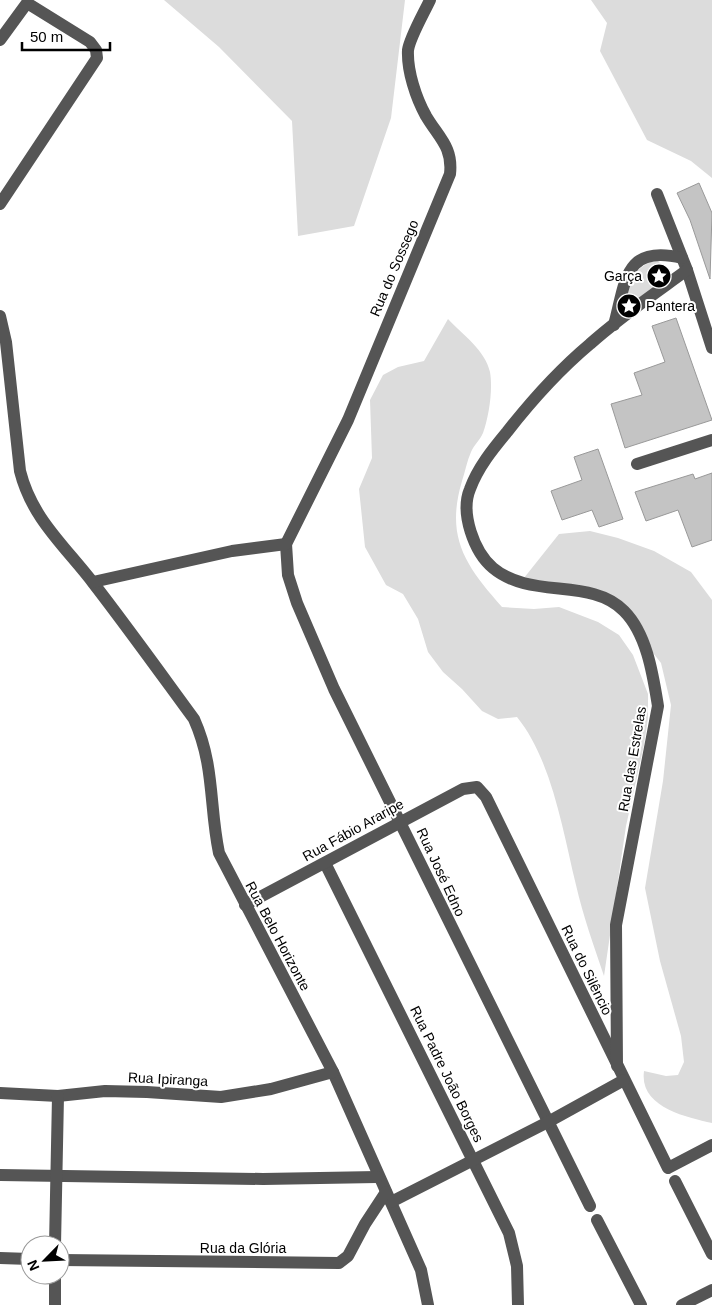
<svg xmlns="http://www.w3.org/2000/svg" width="712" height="1305" viewBox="0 0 712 1305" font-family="Helvetica,sans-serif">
<rect width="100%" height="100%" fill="#fff"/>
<g fill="#dcdcdc">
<path d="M 164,0 L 405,0 L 391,118 L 354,226 L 298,236 L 292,121 L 219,47 Z"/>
<path d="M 591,0 L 712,0 L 712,178 L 691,161 L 647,140 L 600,51 L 607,23 Z"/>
<path d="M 657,260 L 665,268 L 663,279 L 625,309 C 630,283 630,268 657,260 Z"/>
<path d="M 448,319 C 463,335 485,350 490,372 C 493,390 489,416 483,433 C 480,440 474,445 471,452 C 467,461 465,472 462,481 C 445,538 466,566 502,607 L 534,609 L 559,607 L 598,622 L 619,635 L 633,655 L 648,694 L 648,718 L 644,745 L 626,826 L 604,976 C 594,946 583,916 576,885 C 563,832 552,760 517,717 L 498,719 L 482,711 L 462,689 L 443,672 L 428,652 L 418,619 L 403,594 L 386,585 L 365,547 L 359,489 L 372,458 L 370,400 L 383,375 L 398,367 L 424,361 Z"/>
<path d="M 590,531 L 618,538 L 654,551 L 691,572 L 712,600 L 712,1123 C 686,1117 639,1107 644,1071 L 666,1076 L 678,1075 L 684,1062 L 681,1036 L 660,961 L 645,888 L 663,781 L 671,705 L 661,663 L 612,601 L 520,583 L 559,534 Z"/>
</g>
<g fill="#c4c4c4" stroke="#999">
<path d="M 699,183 L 712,213 L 710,279 L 690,220 L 677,193 Z"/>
<path d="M 676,318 L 712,420 L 625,448 L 611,404 L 642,395 L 634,373 L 665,362 L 652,326 Z"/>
<path d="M 598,449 L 623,519 L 599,527 L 592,510 L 562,520 L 551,491 L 582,480 L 574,457 Z"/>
<path d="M 712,473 L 712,540 L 692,547 L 678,510 L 646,521 L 635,492 L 693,474 L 695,479 Z"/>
</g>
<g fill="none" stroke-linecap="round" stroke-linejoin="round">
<g stroke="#555" stroke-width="12">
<path d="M 0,40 L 27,3 L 90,42 L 96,50 L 97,58 L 0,204"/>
<path d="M 657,194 L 687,270 L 712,348"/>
<path d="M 0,316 L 6,342 L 20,471 C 32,519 65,546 94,584 C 128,628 161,674 194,719 C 215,766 209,805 219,853 L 333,1072 L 421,1270 L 428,1305"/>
<path d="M 614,325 C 626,281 624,244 682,258"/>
<path d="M 637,464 L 712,440"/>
<path d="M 286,544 L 288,575 L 297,603 L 334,689 L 590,1206"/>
<path d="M 286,544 L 348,420 L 450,174 C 453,147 439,138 426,116 C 416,98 407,71 408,50 C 410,37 424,13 430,0"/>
<path d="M 93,582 L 232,551 L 286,544"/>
<path d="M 325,863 L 509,1233 L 517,1266 L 518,1305"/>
<path d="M 245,905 L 463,789 L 477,787 L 486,797 L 668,1168 L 712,1145"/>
<path d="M 617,1066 L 616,925 L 658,706 C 653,675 647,634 624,611 C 591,577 531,600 493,568 C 474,552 460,513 470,489 C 478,467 493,449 507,432 C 532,400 559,370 590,344 C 620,317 654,294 687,270"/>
<path d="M 0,1093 L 58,1096 L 105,1091 L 147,1092 L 221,1097 L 271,1089 L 333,1072"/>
<path d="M 0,1175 L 263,1179 L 377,1177"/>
<path d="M 675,1181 L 712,1254"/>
<path d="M 391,1202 L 548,1122 L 624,1080"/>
<path d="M 597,1220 L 641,1305"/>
<path d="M 55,1245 L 58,1096"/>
<path d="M 0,1258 L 30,1259"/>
<path d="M 60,1260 L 339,1263 L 348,1256 L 365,1224 L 386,1192"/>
<path d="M 55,1275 L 55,1305"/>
<path d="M 682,1305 L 712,1290"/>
</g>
</g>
<defs>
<symbol id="sight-disc" viewBox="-11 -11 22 22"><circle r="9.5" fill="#000" stroke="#fff"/><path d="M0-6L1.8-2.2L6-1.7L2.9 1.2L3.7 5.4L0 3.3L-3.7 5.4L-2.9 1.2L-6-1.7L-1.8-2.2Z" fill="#fff"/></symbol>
</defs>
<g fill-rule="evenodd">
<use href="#sight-disc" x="645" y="262" width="28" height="28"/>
<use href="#sight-disc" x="615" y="292" width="28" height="28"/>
</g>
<g text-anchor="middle" stroke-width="4" stroke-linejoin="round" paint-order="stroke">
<g font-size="14" fill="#000" stroke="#fff">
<text transform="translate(394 268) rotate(-67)" y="5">Rua do Sossego</text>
<text transform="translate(632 759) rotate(-80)" y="5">Rua das Estrelas</text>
<text transform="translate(353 830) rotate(-29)" y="5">Rua Fábio Araripe</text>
<text transform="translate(441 872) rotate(65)" y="5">Rua José Edno</text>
<text transform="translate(278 936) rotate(62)" y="5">Rua Belo Horizonte</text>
<text transform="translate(587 970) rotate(64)" y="5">Rua do Silêncio</text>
<text transform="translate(447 1074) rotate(64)" y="5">Rua Padre João Borges</text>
<text transform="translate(168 1079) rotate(3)" y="5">Rua Ipiranga</text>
<text x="243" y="1253">Rua da Glória</text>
</g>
<g font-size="14" fill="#000" stroke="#fff" text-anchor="end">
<text x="642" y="281">Garça</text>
<text x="646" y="311" text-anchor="start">Pantera</text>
</g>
</g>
<g transform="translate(45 1260) rotate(246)"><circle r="24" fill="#ffffff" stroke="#999999"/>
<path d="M0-4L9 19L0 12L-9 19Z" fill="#000000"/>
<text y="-8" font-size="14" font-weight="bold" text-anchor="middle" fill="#000000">N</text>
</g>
<path d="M22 42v8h88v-8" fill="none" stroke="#000000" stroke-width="2.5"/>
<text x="30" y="42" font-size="15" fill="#000000" stroke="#ffffff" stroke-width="4" paint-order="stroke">50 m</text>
</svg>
